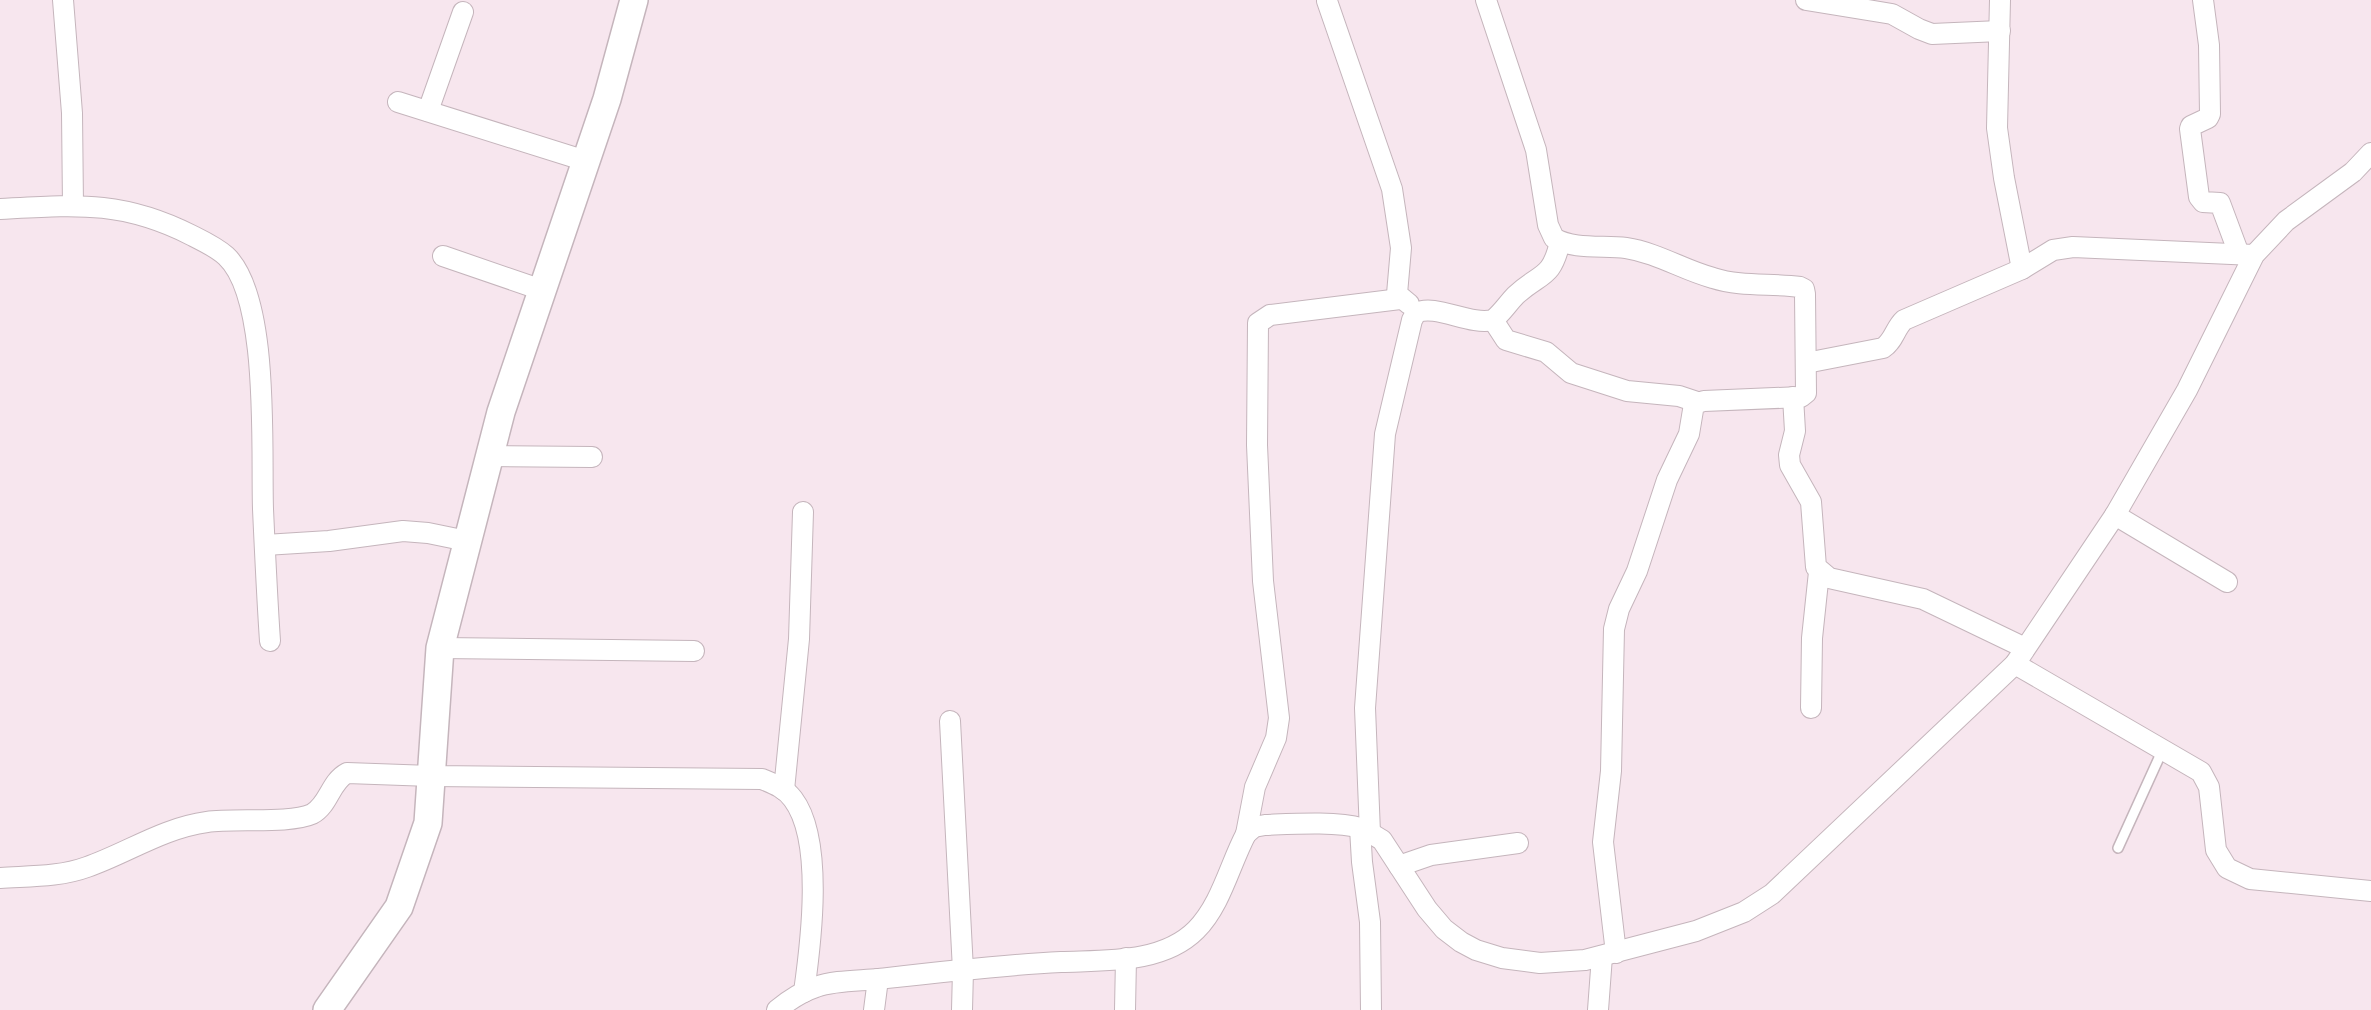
<svg xmlns="http://www.w3.org/2000/svg" width="2371" height="1010" viewBox="0 0 2371 1010" font-family="'Archivo Narrow',sans-serif">
<rect width="100%" height="100%" fill="#f7e6ee"/>
<g fill="none" stroke-linecap="round" stroke-linejoin="round">
<defs>
<path id="service" d="M 2118,848 L 2163,749"/>
<g id="minor">
<path d="M 63,0 L 72,113 L 73,206"/>
<path d="M 1486,0 L 1536,150 L 1548,225 L 1554,238 C 1574,250 1604,245 1626,248 C 1658,253 1683,270 1713,278 C 1741,287 1771,283 1800,287 L 1804,289 L 1805,294 L 1806,393 L 1801,397 L 1704,401 L 1694,404 L 1689,434 L 1667,480 L 1637,571 L 1619,609 L 1614,629 L 1611,771 L 1603,842 L 1616,953"/>
<path d="M 1806,0 L 1892,14 L 1919,29 L 1932,34 L 2000,31"/>
<path d="M 2000,0 L 1997,128 L 2004,178 L 2022,269"/>
<path d="M 2203,0 L 2209,45 L 2210,114 L 2208,118 L 2191,126 L 2190,129 L 2199,197 L 2203,202 L 2220,203 L 2239,254"/>
<path d="M 1327,1 L 1392,189 L 1401,248 L 1397,294 L 1409,304"/>
<path d="M 398,102 L 586,161"/>
<path d="M 428,111 L 463,12"/>
<path d="M 0,209 C 75,205 122,200 191,235 C 203,241 216,247 226,256 C 270,297 261,450 263,509 C 265,553 267,597 270,641"/>
<path d="M 443,256 L 542,290"/>
<path d="M 1493,320 L 1506,340 L 1546,352 L 1571,373 L 1627,391 L 1679,396 L 1697,402"/>
<path d="M 1806,363 L 1883,348 C 1894,341 1895,328 1904,320 L 2022,269 L 2053,250 L 2073,247 L 2254,255"/>
<path d="M 1793,397 L 1795,431 L 1789,455 L 1790,465 L 1811,502 L 1816,567 L 1829,578 L 1923,599 L 2025,648"/>
<path d="M 489,456 L 592,457"/>
<path d="M 2115,515 L 2227,582"/>
<path d="M 265,545 L 329,541 L 403,531 L 428,533 L 467,541"/>
<path d="M 440,648 L 694,651"/>
<path d="M 2015,664 L 2201,772 L 2209,787 L 2216,850 L 2227,868 L 2250,879 L 2371,891"/>
<path d="M 1811,708 L 1812,638 L 1819,572"/>
<path d="M 950,721 L 963,970 L 962,1010"/>
<path d="M 784,790 L 799,639 L 803,512"/>
<path d="M 1360,828 L 1362,862 L 1370,922 L 1371,1010"/>
<path d="M 1370,833 L 1365,708 L 1385,434 L 1412,320 L 1416,313 C 1435,303 1470,326 1493,320 C 1502,313 1508,303 1516,295 C 1541,272 1551,280 1560,242"/>
<path d="M 1246,834 L 1255,787 L 1276,738 L 1279,718 L 1263,581 L 1257,445 L 1258,323 L 1270,315 L 1400,299"/>
<path d="M 1399,866 L 1431,855 L 1518,843"/>
<path d="M 0,878 C 28,876 60,877 87,867 C 127,853 163,828 207,822 C 233,818 290,824 312,814 C 329,805 330,782 347,773 L 431,776 L 762,779 C 774,784 785,788 793,799 C 824,840 811,942 804,992"/>
<path d="M 777,1010 C 789,1000 801,992 816,987 C 835,980 859,981 879,979 C 940,972 1000,965 1061,962 C 1105,960 1162,964 1196,930 C 1221,905 1230,864 1246,834 L 1254,827 L 1265,825 C 1291,824 1337,821 1361,828 C 1368,831 1375,836 1382,840 L 1427,909 L 1444,929 L 1461,942 L 1476,950 L 1502,958 L 1540,963 L 1585,960 L 1696,931 L 1744,912 L 1772,894 L 2015,664 L 2115,515 L 2187,390 L 2254,255 L 2286,221 L 2353,172 L 2371,153"/>
<path d="M 874,1010 L 878,979"/>
<path d="M 1125,1010 L 1126,958"/>
<path d="M 1598,1010 L 1602,956"/>
</g>
<path id="secondary" d="M 327,1010 L 399,907 L 428,823 L 440,648 L 501,412 L 607,99 L 634,0"/>
</defs>
<use href="#service" stroke="#c5b5bc" stroke-width="12"/>
<use href="#minor" stroke="#c5b5bc" stroke-width="22"/>
<use href="#secondary" stroke="#c5b5bc" stroke-width="30"/>
<use href="#service" stroke="#fff" stroke-width="9"/>
<use href="#minor" stroke="#fff" stroke-width="20"/>
<use href="#secondary" stroke="#fff" stroke-width="27"/>
</g>
</svg>
